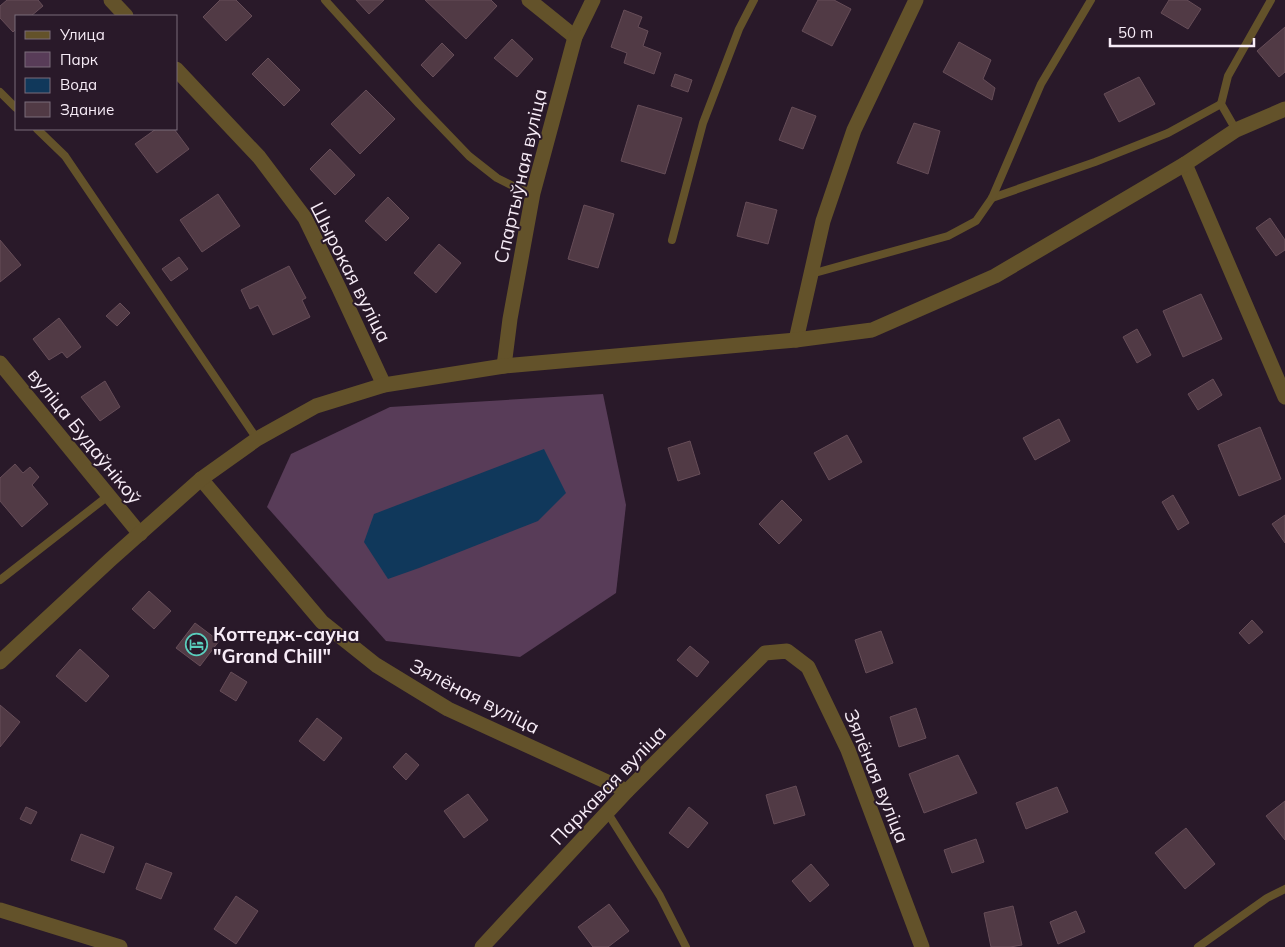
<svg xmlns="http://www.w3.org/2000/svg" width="1285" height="947" viewBox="0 0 1285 947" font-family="Mulish,sans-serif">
<rect width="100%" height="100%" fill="#291929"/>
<path fill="#583c58" d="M 603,394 L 626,505 L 616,593 L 520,657 L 386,641 L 267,507 L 291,454 L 390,407 Z"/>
<path fill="#10385b" d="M 544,449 L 566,493 L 538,521 L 419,568 L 388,579 L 364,542 L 374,514 Z"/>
<g fill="#513a45" stroke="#664d58">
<path d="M 7,0 L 38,0 L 43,6 L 31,16 L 16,16 L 16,29 L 13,32 L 0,18 L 0,6 Z"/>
<path d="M 220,0 L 236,0 L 252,16 L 226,41 L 203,17 Z"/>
<path d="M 356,0 L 384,0 L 369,14 Z"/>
<path d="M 425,0 L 491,0 L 497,6 L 466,39 Z"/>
<path d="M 818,0 L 834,0 L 851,9 L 832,46 L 802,31 Z"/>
<path d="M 1169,0 L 1187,0 L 1201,9 L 1188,29 L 1161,13 Z"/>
<path d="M 624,10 L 642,17 L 638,27 L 648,31 L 643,46 L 661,53 L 654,74 L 624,63 L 627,53 L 611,47 Z"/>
<path d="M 1285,27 L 1285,72 L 1279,77 L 1257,51 Z"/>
<path d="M 512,39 L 533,59 L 517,77 L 494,58 Z"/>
<path d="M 959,42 L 991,60 L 983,79 L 995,88 L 992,100 L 943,72 Z"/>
<path d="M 442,43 L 454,55 L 433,77 L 421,65 Z"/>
<path d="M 268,58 L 300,90 L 284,106 L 252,74 Z"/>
<path d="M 675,74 L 692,80 L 688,92 L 671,86 Z"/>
<path d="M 1139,77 L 1155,104 L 1119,122 L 1104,94 Z"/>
<path d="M 366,90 L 395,119 L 360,154 L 331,124 Z"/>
<path d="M 638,105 L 682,118 L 665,174 L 621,161 Z"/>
<path d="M 792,107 L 816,116 L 803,149 L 779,140 Z"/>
<path d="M 914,123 L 940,131 L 928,174 L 897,163 Z"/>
<path d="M 156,129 L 174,129 L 189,149 L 157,173 L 135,144 Z"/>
<path d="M 330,149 L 355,175 L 335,195 L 310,169 Z"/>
<path d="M 218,194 L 240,226 L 202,252 L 180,220 Z"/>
<path d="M 388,197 L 409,218 L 386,241 L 365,221 Z"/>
<path d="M 746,202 L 777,210 L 768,244 L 737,236 Z"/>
<path d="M 584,205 L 614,214 L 598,268 L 568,259 Z"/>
<path d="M 1270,218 L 1285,240 L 1285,250 L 1276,256 L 1256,228 Z"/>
<path d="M 0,240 L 21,265 L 0,282 Z"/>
<path d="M 439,244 L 461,263 L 436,293 L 414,273 Z"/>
<path d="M 179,257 L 188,269 L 171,281 L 162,269 Z"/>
<path d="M 289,266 L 306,298 L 302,300 L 310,317 L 273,335 L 258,305 L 250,309 L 241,290 Z"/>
<path d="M 1201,294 L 1222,339 L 1183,357 L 1163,311 Z"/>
<path d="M 120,303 L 130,313 L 117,326 L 106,316 Z"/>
<path d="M 59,318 L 81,347 L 67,358 L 62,352 L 49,360 L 33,339 Z"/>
<path d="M 1137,329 L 1151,355 L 1137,363 L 1123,337 Z"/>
<path d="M 1213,379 L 1222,395 L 1198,410 L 1188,394 Z"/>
<path d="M 105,381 L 120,407 L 100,421 L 81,397 Z"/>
<path d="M 1059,419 L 1070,441 L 1035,460 L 1023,438 Z"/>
<path d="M 1260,427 L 1281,479 L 1239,496 L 1218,445 Z"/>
<path d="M 847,435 L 862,462 L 829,480 L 814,453 Z"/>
<path d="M 690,441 L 700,474 L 678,481 L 668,448 Z"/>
<path d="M 15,464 L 23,473 L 30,467 L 39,477 L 32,485 L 48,504 L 22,527 L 0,501 L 0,478 Z"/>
<path d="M 1173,495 L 1189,523 L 1178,530 L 1162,502 Z"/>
<path d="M 782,500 L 802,520 L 779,544 L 759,524 Z"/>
<path d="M 1285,515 L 1285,543 L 1272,524 Z"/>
<path d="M 149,591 L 171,611 L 154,629 L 132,609 Z"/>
<path d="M 1252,620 L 1263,632 L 1249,644 L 1239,633 Z"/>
<path d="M 195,623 L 219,641 L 200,666 L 176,648 Z"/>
<path d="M 881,631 L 893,663 L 866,673 L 855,640 Z"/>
<path d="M 690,646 L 709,662 L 697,677 L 677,660 Z"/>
<path d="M 80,649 L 109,676 L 86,702 L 56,676 Z"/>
<path d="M 231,672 L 247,682 L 236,701 L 220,691 Z"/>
<path d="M 0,705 L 20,722 L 0,747 Z"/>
<path d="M 916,708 L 926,738 L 899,747 L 890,717 Z"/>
<path d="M 317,718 L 342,738 L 324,761 L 299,741 Z"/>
<path d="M 406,753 L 419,765 L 406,780 L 393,767 Z"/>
<path d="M 958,755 L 977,793 L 924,813 L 909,774 Z"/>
<path d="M 796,786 L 805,815 L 774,824 L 766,795 Z"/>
<path d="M 1057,787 L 1068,812 L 1026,829 L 1016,803 Z"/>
<path d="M 468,794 L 488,820 L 464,838 L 444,811 Z"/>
<path d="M 1285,801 L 1285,840 L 1266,816 Z"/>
<path d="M 26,807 L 37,812 L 31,824 L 20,819 Z"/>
<path d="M 689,807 L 708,823 L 688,848 L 669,833 Z"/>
<path d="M 1186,828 L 1215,864 L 1185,889 L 1155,853 Z"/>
<path d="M 81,834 L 114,847 L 104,873 L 71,860 Z"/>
<path d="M 976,839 L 984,862 L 952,873 L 944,850 Z"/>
<path d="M 146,863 L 172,873 L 161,899 L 136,889 Z"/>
<path d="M 811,864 L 829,885 L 810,902 L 792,881 Z"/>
<path d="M 236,896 L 258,911 L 236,944 L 214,929 Z"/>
<path d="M 609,904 L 629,931 L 608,947 L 593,947 L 578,927 Z"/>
<path d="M 1013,906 L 1022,945 L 1010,947 L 991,947 L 984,913 Z"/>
<path d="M 1076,911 L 1085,932 L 1058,944 L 1050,922 Z"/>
</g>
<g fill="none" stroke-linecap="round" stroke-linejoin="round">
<g stroke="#63522a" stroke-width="8">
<path d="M 325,0 L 419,104 L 469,156 L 497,178 L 515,187 L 533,193"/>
<path d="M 0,92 L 16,108"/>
<path d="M 37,129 L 65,156 L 257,439"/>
<path d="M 1236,130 L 1221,104 L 1228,76 L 1271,0"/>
<path d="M 992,198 L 1095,162 L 1168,133 L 1221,104"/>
<path d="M 672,240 L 703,123 L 739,29 L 754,0"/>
<path d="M 811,274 L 948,236 L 976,221 L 992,198 L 1041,84 L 1091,0"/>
<path d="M 0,580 L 108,496"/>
<path d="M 607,812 L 660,896 L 686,947"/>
<path d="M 1198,947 L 1267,898 L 1285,889"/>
</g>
<g stroke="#63522a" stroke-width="15">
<path d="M 111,0 L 126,16"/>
<path d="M 529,0 L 575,37"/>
<path d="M 176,69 L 259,157 L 305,218 L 339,288 L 384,385"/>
<path d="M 1185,164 L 1285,397"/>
<path d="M 796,340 L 823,221 L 854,130 L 916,0"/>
<path d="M 0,363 L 140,534"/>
<path d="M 504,366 L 510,319 L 533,193 L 575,37 L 593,0"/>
<path d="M 201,479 L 322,622 L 376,665 L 448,709 L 627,791"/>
<path d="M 0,910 L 120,947"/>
<path d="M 482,947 L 627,791 L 765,653 L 787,651 L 808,667 L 848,750 L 922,947"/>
</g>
<path stroke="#63522a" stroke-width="15" d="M 0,662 L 110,560 L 201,479 L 257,439 L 316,406 L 384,385 L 504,366 L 796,340 L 872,330 L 995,276 L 1185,164 L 1236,130 L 1285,109"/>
</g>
<defs>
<symbol id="hotel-ring" viewBox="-11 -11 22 22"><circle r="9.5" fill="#291929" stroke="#5acebd" stroke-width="1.5"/><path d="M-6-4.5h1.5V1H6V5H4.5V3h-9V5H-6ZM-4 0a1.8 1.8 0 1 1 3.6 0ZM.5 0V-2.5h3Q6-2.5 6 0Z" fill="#5acebd"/></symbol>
</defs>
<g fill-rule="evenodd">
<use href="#hotel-ring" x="184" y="632" width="25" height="25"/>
</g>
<g text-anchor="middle" stroke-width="4" stroke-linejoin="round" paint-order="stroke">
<g font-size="19" fill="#f7ecf7" stroke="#291929">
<text transform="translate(520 176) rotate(-77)" y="7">Спартыўная вуліца</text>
<text transform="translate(351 272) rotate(63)" y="7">Шырокая вуліца</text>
<text transform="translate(85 436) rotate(51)" y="7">вуліца Будаўнікоў</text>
<text transform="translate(475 696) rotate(27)" y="7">Зялёная вуліца</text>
<text transform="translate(877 776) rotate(68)" y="7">Зялёная вуліца</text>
<text transform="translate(608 785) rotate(-46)" y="7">Паркавая вуліца</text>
</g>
<g font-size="19" font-weight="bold" fill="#f7ecf7" stroke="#291929" text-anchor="start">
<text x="213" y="641">Коттедж-сауна<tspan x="213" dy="22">"Grand Chill"</tspan></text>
</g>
</g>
<rect x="15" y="15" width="162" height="115" fill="#291929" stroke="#7b6d7b"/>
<rect x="25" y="31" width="25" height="8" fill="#63522a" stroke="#7b6d7b"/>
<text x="60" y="40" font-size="15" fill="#f7ecf7">Улица</text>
<rect x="25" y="52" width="25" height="15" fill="#583c58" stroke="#7b6d7b"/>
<text x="60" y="65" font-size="15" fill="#f7ecf7">Парк</text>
<rect x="25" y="78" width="25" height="15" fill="#10385b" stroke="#7b6d7b"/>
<text x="60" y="90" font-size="15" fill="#f7ecf7">Вода</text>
<rect x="25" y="102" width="25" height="15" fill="#513a45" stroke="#7b6d7b"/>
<text x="60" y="115" font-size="15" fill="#f7ecf7">Здание</text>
<path d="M1110 38v8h144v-8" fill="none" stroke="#f7ecf7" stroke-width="2.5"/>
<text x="1118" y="38" font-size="15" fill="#f7ecf7" stroke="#291929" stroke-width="4" paint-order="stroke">50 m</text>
</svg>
